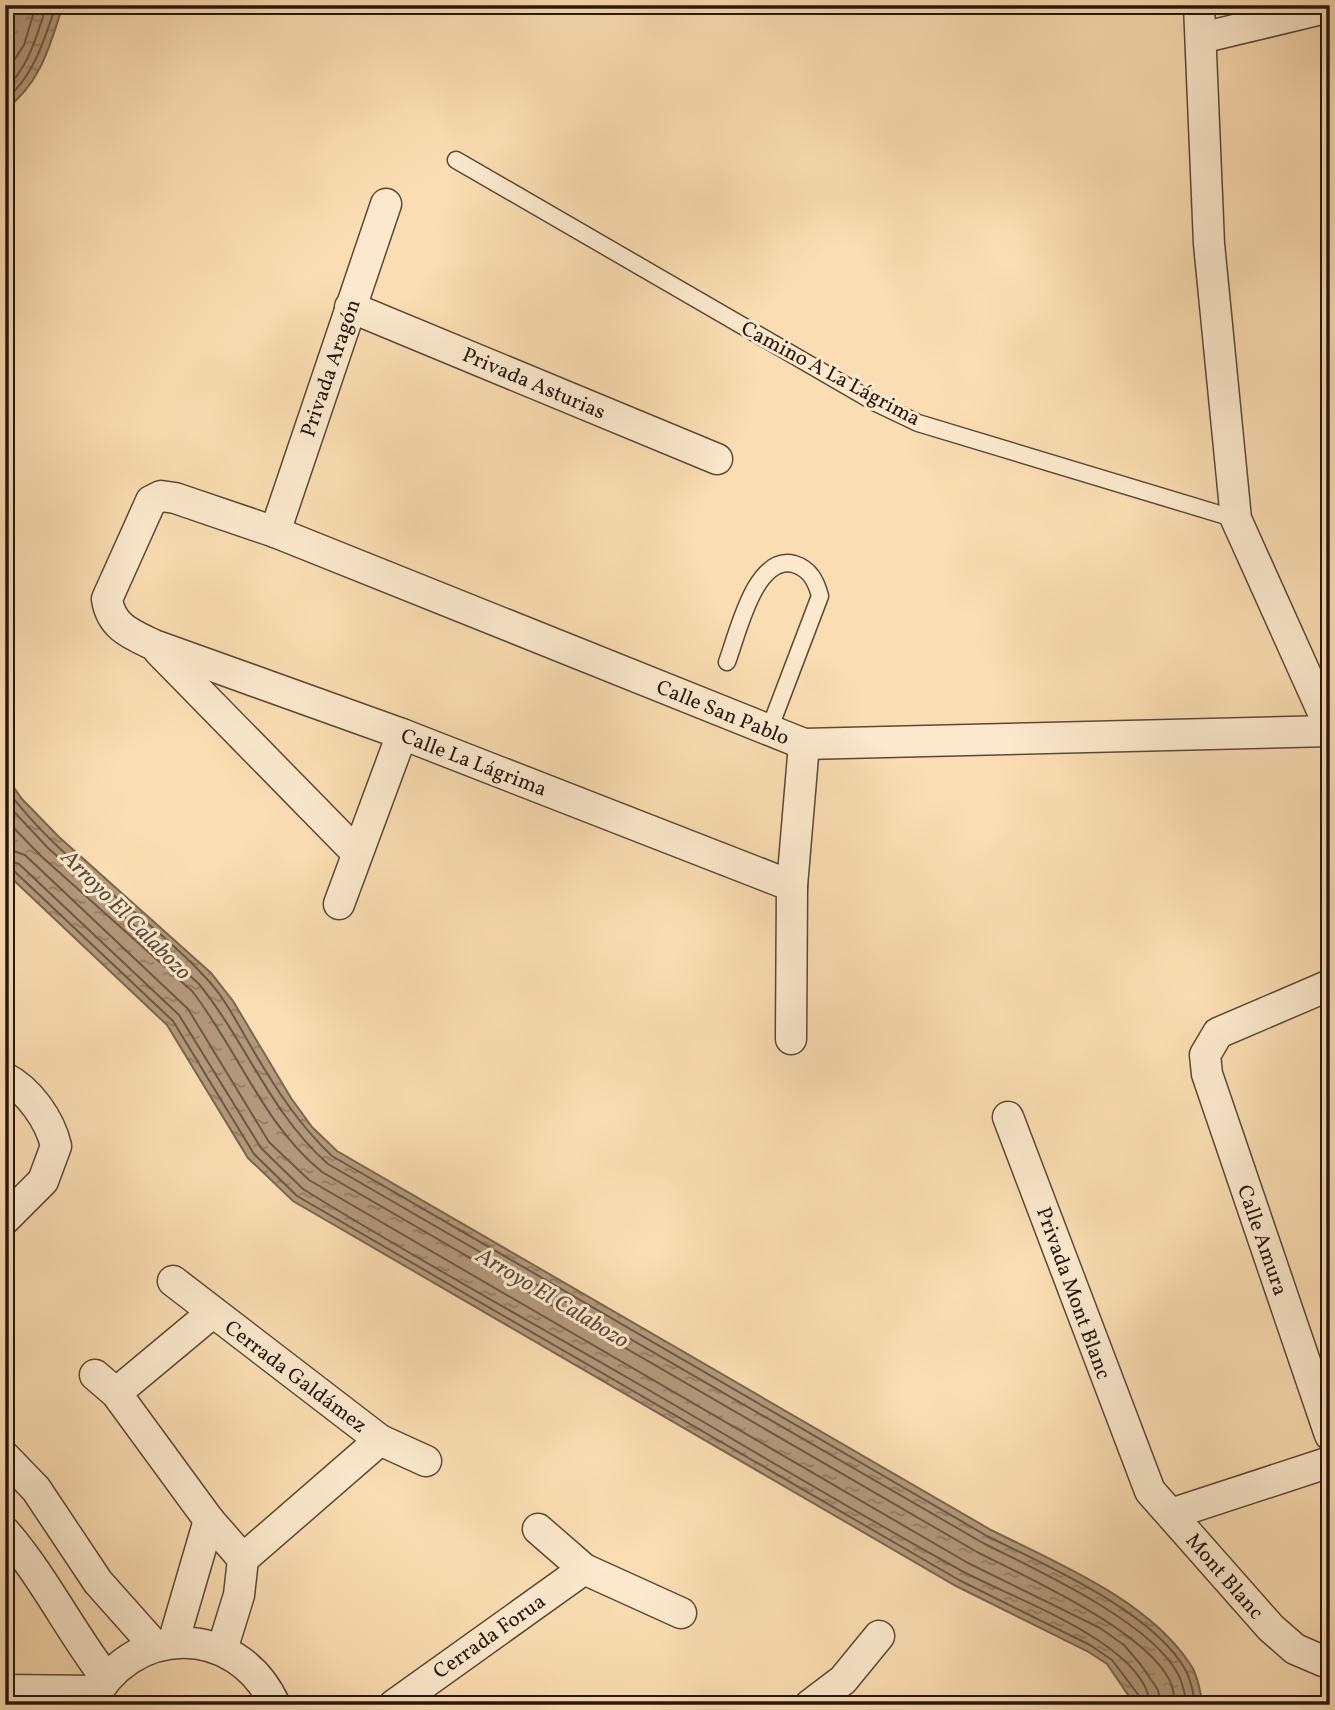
<svg xmlns="http://www.w3.org/2000/svg" width="1335" height="1710" viewBox="0 0 1335 1710" font-family="Vollkorn,serif">
<defs>
<pattern id="water-ripples" width="26" height="14" patternUnits="userSpaceOnUse" patternTransform="scale(1.75)"><rect width="26" height="14" fill="#b3997b"/><path d="M2 4q2-2 4 0t4 0M15 11q2-2 4 0t4 0" fill="none" stroke="#927c63"/></pattern>
</defs>
<rect width="100%" height="100%" fill="#faddb2"/>
<filter id="stains"><feTurbulence type="fractalNoise" baseFrequency=".00286" numOctaves="4"/><feColorMatrix values="0 0 0 0 .2 0 0 0 0 .09 0 0 0 0 .02 0 0 0 .5 -.17"/></filter>
<radialGradient id="worn" r=".72"><stop offset=".6" stop-color="#630" stop-opacity="0"/><stop offset="1" stop-color="#630" stop-opacity=".3"/></radialGradient>
<g fill="url(#water-ripples)" stroke="#7b6550" stroke-width="2">
<path d="M 5,5 L 63,5 C 50,45 41,83 5,110 Z"/>
<path d="M 5,775 L 22,799 L 59,837 L 211,973 L 233,1001 L 291,1098 L 312,1127 L 337,1151 L 991,1530 C 1057,1563 1148,1600 1190,1664 C 1198,1675 1200,1692 1203,1705 L 1135,1705 L 1107,1664 L 1087,1651 L 956,1586 L 293,1201 L 248,1158 L 167,1025 L 5,872 Z"/>
</g>
<g fill="none" stroke-linecap="round" stroke-linejoin="round">
<g stroke="#6e5845" stroke-width="2">
<path d="M 5,74 L 24,45 L 36,5"/>
<path d="M 5,89 C 30,66 36,36 47,5"/>
<path d="M 5,101 C 35,73 43,43 56,5"/>
<path d="M 5,787 C 59,863 144,911 206,978 C 226,999 238,1025 253,1050 C 276,1089 299,1125 332,1156 L 987,1536 C 1045,1565 1152,1611 1185,1669 C 1191,1679 1193,1693 1196,1705"/>
<path d="M 5,802 L 48,848 L 199,984 C 246,1042 271,1114 328,1164 L 983,1543 C 1036,1570 1150,1621 1178,1674 C 1183,1683 1185,1695 1187,1705"/>
<path d="M 5,819 L 41,856 L 192,991 C 238,1050 263,1124 322,1172 L 977,1552 C 1028,1578 1142,1629 1169,1679 C 1173,1686 1174,1697 1176,1705"/>
<path d="M 5,848 L 25,855 L 188,1009 L 269,1142 L 309,1180 L 968,1563 L 1100,1628 L 1124,1645 L 1141,1665 L 1158,1690 L 1161,1705"/>
<path d="M 5,859 L 19,864 L 179,1015 L 261,1148 L 303,1189 C 409,1255 519,1315 628,1378 C 739,1442 849,1509 962,1571 C 1009,1597 1147,1644 1150,1705"/>
<path d="M 5,868 L 13,870 L 173,1021 L 254,1154 L 297,1196 L 959,1580 L 1090,1645 L 1112,1660 L 1140,1697 L 1142,1705"/>
</g>
<defs>
<g id="service">
<path d="M 456,160 L 876,403 L 918,423 L 1236,519"/>
<path d="M 727,662 C 738,633 755,554 794,564 C 810,569 816,581 820,596 L 769,730"/>
</g>
<g id="minor">
<path d="M 1199,5 L 1209,244 L 1236,519 L 1330,728"/>
<path d="M 1201,38 L 1330,7"/>
<path d="M 350,307 L 717,459"/>
<path d="M 275,532 L 386,204"/>
<path d="M 159,651 L 356,852"/>
<path d="M 792,886 L 402,734 L 154,645 C 131,634 111,627 107,599 L 151,501 L 161,496 L 175,498 L 275,532 L 804,744 L 1330,731"/>
<path d="M 339,904 L 402,734"/>
<path d="M 1330,985 L 1218,1033 L 1205,1055 L 1207,1074 L 1330,1435"/>
<path d="M 791,1039 L 792,886 L 804,744"/>
<path d="M 5,1078 C 29,1090 50,1120 56,1146 L 43,1181 L 5,1219"/>
<path d="M 1008,1117 L 1150,1491 L 1271,1628 L 1295,1649 L 1323,1661 L 1330,1660"/>
<path d="M 173,1281 L 380,1440 L 426,1461"/>
<path d="M 95,1375 L 116,1393 L 209,1520 L 243,1559 L 239,1595 L 222,1650"/>
<path d="M 116,1393 L 212,1313"/>
<path d="M 5,1457 L 36,1489 L 98,1582 L 155,1646"/>
<path d="M 1171,1514 L 1330,1462"/>
<path d="M 538,1529 L 584,1569 L 681,1613"/>
<path d="M 5,1532 C 44,1577 70,1631 106,1678"/>
<path d="M 243,1559 L 380,1440"/>
<path d="M 173,1643 L 209,1520"/>
<path d="M 5,1690 L 97,1691"/>
<path d="M 90,1705 C 129,1623 237,1621 275,1705"/>
<path d="M 394,1705 L 584,1569"/>
<path d="M 810,1705 L 843,1680 L 879,1636"/>
</g>
</defs>
<use href="#service" stroke="#5c4838" stroke-width="19"/>
<use href="#minor" stroke="#5c4838" stroke-width="33"/>
<use href="#service" stroke="#fce9cd" stroke-width="16"/>
<use href="#minor" stroke="#fce9cd" stroke-width="30"/>
</g>
<g text-anchor="middle" stroke-width="6" stroke-linejoin="round" paint-order="stroke">
<g font-size="21" fill="#28160f" stroke="#fce9cd">
<text transform="translate(330 368) rotate(-71)" y="7">Privada Aragón</text>
<text transform="translate(831 373) rotate(28)" y="7">Camino A La Lágrima</text>
<text transform="translate(534 383) rotate(23)" y="7">Privada Asturias</text>
<text transform="translate(723 712) rotate(22)" y="7">Calle San Pablo</text>
<text transform="translate(474 762) rotate(21)" y="7">Calle La Lágrima</text>
<text transform="translate(1263 1240) rotate(71)" y="7">Calle Amura</text>
<text transform="translate(1074 1293) rotate(70)" y="7">Privada Mont Blanc</text>
<text transform="translate(296 1376) rotate(37)" y="7">Cerrada Galdámez</text>
<text transform="translate(1225 1576) rotate(49)" y="7">Mont Blanc</text>
<text transform="translate(489 1636) rotate(-35)" y="7">Cerrada Forua</text>
</g>
<g font-size="23" font-style="italic" fill="#604a3a" stroke="#fce9cd">
<text transform="translate(127 914) rotate(45)" y="8">Arroyo El Calabozo</text>
<text transform="translate(553 1297) rotate(31)" y="8">Arroyo El Calabozo</text>
</g>
</g>
<rect width="1335" height="1710" fill="none" stroke="#faddb2" stroke-width="28"/>
<rect x="7" y="7" width="1321" height="1696" fill="none" stroke="#28160f" stroke-width="3.5"/>
<rect x="14" y="14" width="1307" height="1682" fill="none" stroke="#28160f" stroke-width="2"/>
<rect width="100%" height="100%" filter="url(#stains)"/>
<rect width="100%" height="100%" fill="url(#worn)"/>
</svg>
